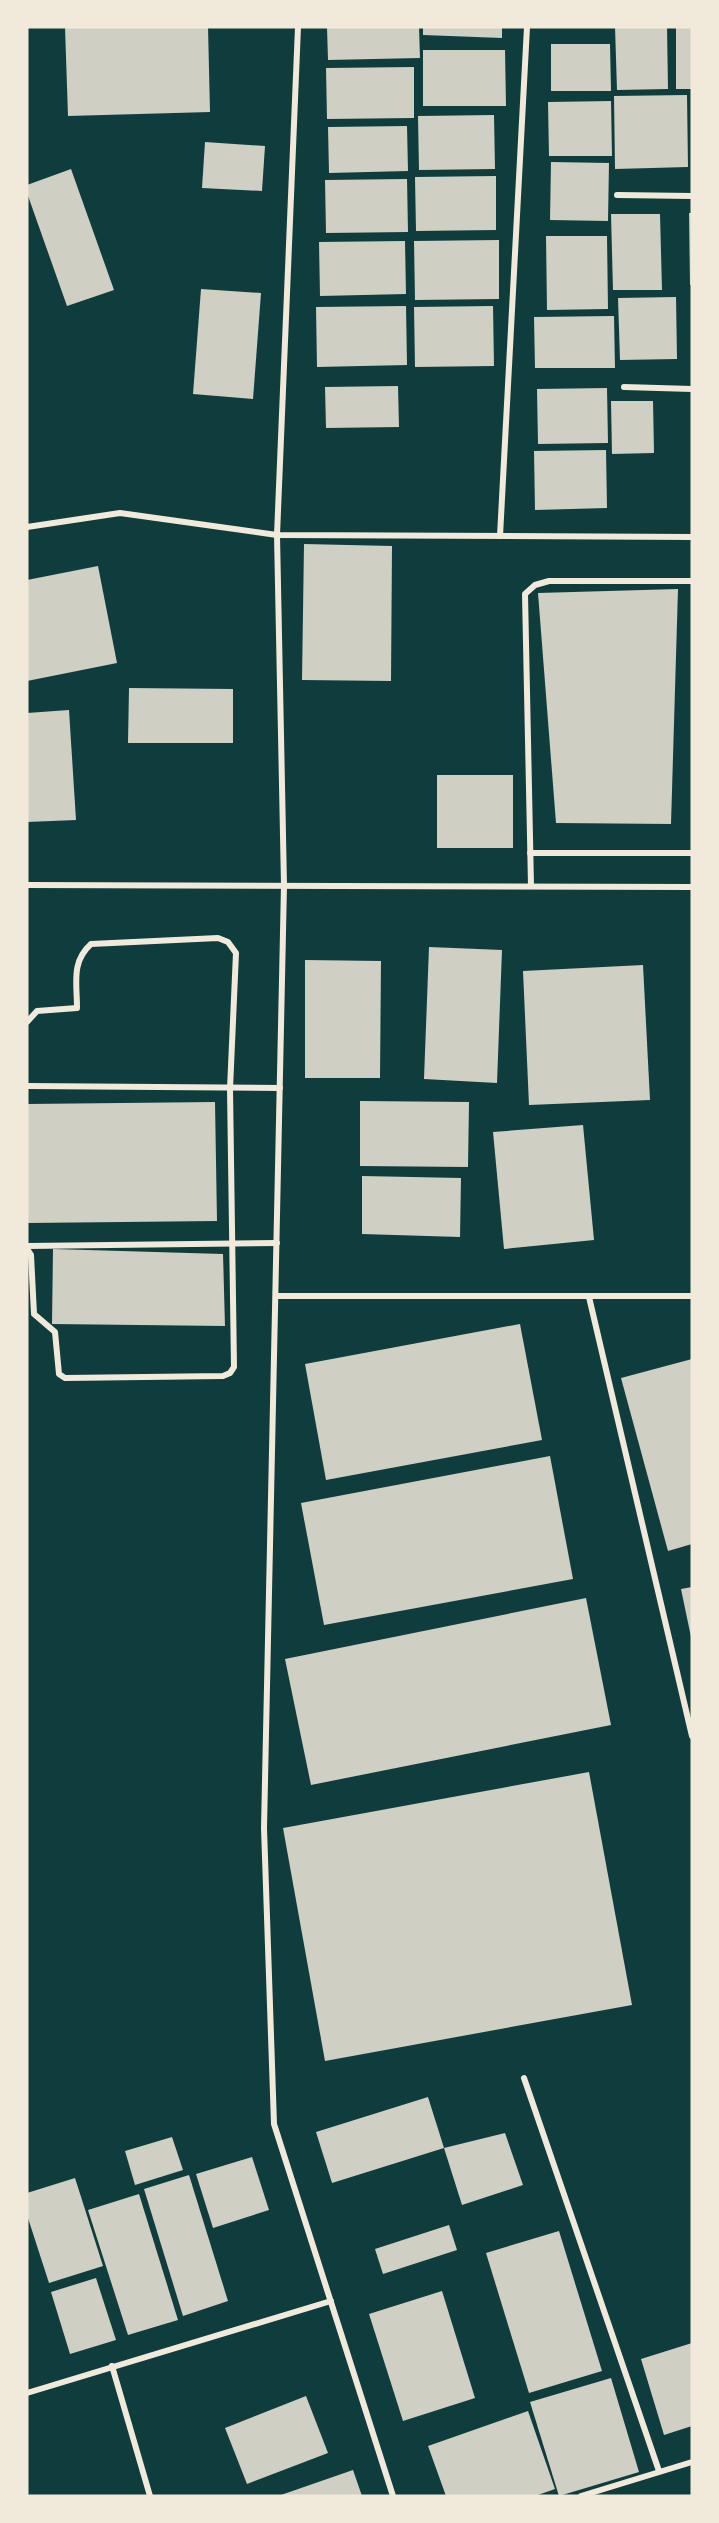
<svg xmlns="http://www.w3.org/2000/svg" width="719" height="2523" viewBox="0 0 719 2523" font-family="'IBM Plex Sans',sans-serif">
<rect width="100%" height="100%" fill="#0f3d3e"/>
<g fill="#cfcfc3">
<path d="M 65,27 L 208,27 L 210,112 L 68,116 Z"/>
<path d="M 327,27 L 419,27 L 420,58 L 328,60 Z"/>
<path d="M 423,27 L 502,27 L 502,38 L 423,35 Z"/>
<path d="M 615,27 L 667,27 L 668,89 L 617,90 Z"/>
<rect x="676" y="27" width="16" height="62"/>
<path d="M 551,44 L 610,44 L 611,91 L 551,91 Z"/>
<path d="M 423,50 L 505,50 L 506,106 L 423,106 Z"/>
<path d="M 414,67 L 414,118 L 327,119 L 326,68 Z"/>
<path d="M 687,95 L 688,167 L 615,169 L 614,96 Z"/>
<path d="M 611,101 L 612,156 L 549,156 L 548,102 Z"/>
<path d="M 494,115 L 495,169 L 419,170 L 418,116 Z"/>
<path d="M 407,126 L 408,171 L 329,173 L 328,127 Z"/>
<path d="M 205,142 L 265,146 L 262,191 L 202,188 Z"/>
<path d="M 551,162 L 609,163 L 608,221 L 550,220 Z"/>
<path d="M 71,169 L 114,290 L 67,306 L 27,193 L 27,185 Z"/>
<path d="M 496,176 L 496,230 L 416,231 L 415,177 Z"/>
<path d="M 407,179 L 408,232 L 326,233 L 325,180 Z"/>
<path d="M 689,213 L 692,213 L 692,285 L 690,285 Z"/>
<path d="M 611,214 L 660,214 L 662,290 L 613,290 Z"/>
<path d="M 546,236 L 607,236 L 608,309 L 547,310 Z"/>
<path d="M 499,240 L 499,299 L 415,300 L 414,241 Z"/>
<path d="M 405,241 L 406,294 L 320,296 L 319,242 Z"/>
<path d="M 201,289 L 261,293 L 253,399 L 193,394 Z"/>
<path d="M 676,297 L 677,359 L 620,360 L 618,298 Z"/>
<path d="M 406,306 L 407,365 L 317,367 L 316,307 Z"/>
<path d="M 493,306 L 494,366 L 415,367 L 414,307 Z"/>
<path d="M 614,316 L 615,368 L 535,368 L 534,317 Z"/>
<path d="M 398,386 L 399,427 L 326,428 L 325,387 Z"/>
<path d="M 607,388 L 608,443 L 538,444 L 537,389 Z"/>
<path d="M 611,401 L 653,401 L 654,453 L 612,454 Z"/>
<path d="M 606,450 L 607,508 L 535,510 L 534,451 Z"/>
<path d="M 304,544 L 392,546 L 391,681 L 302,680 Z"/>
<path d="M 98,566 L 117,663 L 27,681 L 27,580 Z"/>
<path d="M 678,589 L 671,824 L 556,823 L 538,593 Z"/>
<path d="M 129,688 L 233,689 L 233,743 L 128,743 Z"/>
<path d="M 69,710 L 76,820 L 27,822 L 27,713 Z"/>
<rect x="437" y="775" width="76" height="73"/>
<path d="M 429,947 L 502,950 L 497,1083 L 424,1079 Z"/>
<path d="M 305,960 L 381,961 L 380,1078 L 305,1078 Z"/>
<path d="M 643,965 L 650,1100 L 529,1105 L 523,971 Z"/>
<path d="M 360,1101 L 469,1102 L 468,1167 L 360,1166 Z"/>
<path d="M 215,1102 L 217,1221 L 27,1223 L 27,1104 Z"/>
<path d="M 583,1125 L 594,1240 L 504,1249 L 493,1132 Z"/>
<path d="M 362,1176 L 461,1178 L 460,1237 L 362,1234 Z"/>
<path d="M 53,1249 L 223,1254 L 225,1326 L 52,1324 Z"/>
<path d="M 520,1324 L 542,1440 L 326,1480 L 305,1364 Z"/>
<path d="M 692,1359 L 692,1544 L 668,1551 L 621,1378 Z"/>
<path d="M 550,1456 L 573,1579 L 324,1625 L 301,1503 Z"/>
<path d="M 692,1587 L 692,1636 L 691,1637 L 681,1589 Z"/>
<path d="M 586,1598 L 611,1725 L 311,1785 L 285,1659 Z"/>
<path d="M 589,1772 L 632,2005 L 325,2061 L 283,1828 Z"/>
<path d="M 428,2097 L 444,2148 L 332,2183 L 316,2132 Z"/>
<path d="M 505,2133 L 523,2185 L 462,2205 L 444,2148 Z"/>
<path d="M 172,2137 L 183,2170 L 135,2185 L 125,2151 Z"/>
<path d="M 252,2157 L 269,2210 L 213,2228 L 196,2174 Z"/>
<path d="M 189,2175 L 228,2301 L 183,2316 L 144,2189 Z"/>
<path d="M 75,2178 L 103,2266 L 49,2283 L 27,2215 L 27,2193 Z"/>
<path d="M 139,2194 L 178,2320 L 128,2335 L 88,2210 Z"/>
<path d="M 449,2225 L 457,2250 L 383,2274 L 375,2249 Z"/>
<path d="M 559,2231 L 602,2371 L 529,2393 L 486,2253 Z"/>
<path d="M 96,2278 L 116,2340 L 70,2354 L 51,2292 Z"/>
<path d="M 442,2291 L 475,2398 L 403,2421 L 369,2314 Z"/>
<path d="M 692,2343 L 692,2426 L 664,2435 L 641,2359 Z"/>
<path d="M 611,2378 L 639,2472 L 559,2496 L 530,2402 Z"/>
<path d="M 306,2396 L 328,2453 L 247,2484 L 225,2428 Z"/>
<path d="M 528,2411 L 555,2489 L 535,2496 L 446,2496 L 428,2446 Z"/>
<path d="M 353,2470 L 362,2496 L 278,2496 Z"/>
</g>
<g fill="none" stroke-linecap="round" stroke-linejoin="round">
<g stroke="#f1e9da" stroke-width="6">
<path d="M 298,27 L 277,535 L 284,885 L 264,1828 L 274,2124 L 393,2496"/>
<path d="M 617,195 L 692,196"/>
<path d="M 624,387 L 692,389"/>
<path d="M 27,527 L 120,513 L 277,535 L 692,537"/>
<path d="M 500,536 L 527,27"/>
<path d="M 530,853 L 692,853"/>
<path d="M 27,885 L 692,887"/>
<path d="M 531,886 L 525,594 L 535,585 L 549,581 L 692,581"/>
<path d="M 27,1022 L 37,1011 L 77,1008 C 77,983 71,962 91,944 L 218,938 L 228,942 L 236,953 L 230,1089 L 234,1367 L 230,1373 L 223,1376 L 65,1378 L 59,1374 L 55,1332 L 34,1314 L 31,1255 L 27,1249"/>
<path d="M 27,1086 L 280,1088"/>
<path d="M 27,1246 L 277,1243"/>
<path d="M 276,1296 L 692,1296"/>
<path d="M 589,1297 L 692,1736"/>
<path d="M 524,2078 L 659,2471"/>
<path d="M 112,2366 L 150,2496"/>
<path d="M 27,2393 L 331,2301"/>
<path d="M 581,2496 L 692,2462"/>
</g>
</g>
<rect width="719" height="2523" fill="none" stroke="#f1e9da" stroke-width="57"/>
</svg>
